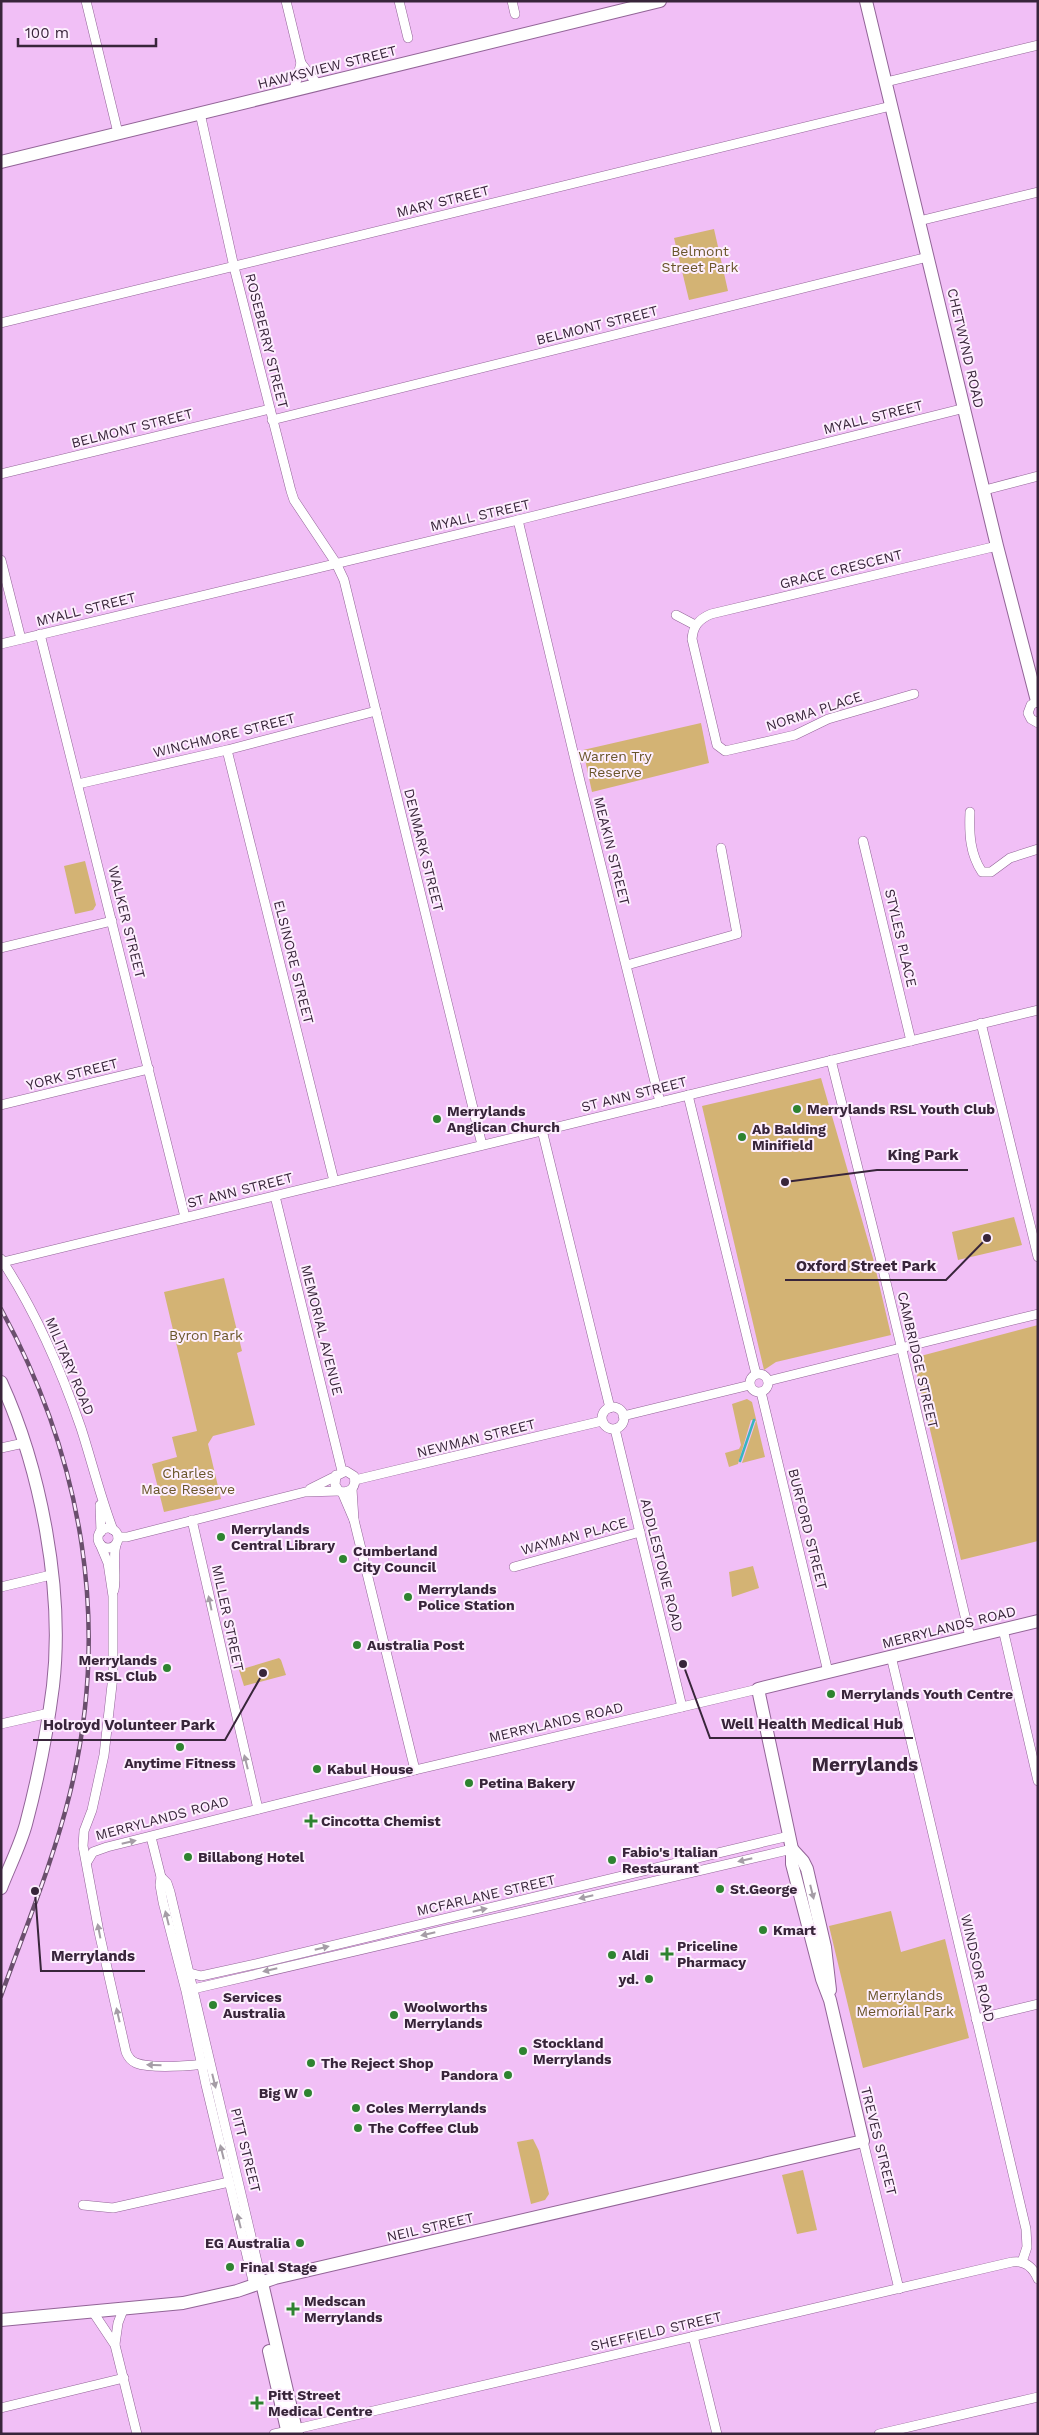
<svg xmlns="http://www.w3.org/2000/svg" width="1039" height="2435" viewBox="0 0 1039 2435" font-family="'Work Sans',sans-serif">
<rect width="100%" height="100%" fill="#f1bff6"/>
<g fill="#d3b374">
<path d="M 714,229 L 728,291 L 689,300 L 674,238 Z"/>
<path d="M 701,723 L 709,763 L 592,792 L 583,750 Z"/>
<path d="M 85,861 L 96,905 L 93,910 L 75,914 L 64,866 Z"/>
<path d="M 821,1078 L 873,1258 L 891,1335 L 776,1362 L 764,1370 L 702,1106 Z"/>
<path d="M 1014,1217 L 1022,1245 L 958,1260 L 952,1232 Z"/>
<path d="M 224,1278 L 242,1351 L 237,1353 L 255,1425 L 213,1436 L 208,1444 L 221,1499 L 164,1512 L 152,1464 L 177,1457 L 172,1437 L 197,1431 L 164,1292 Z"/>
<path d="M 1038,1325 L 1038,1541 L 961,1560 L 913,1358 Z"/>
<path d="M 747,1399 L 752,1402 L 765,1457 L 742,1463 L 756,1421 L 751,1420 L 738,1464 L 729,1467 L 725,1453 L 739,1449 L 741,1445 L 732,1404 Z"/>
<path d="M 753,1566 L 759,1588 L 732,1597 L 729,1572 Z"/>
<path d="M 279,1658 L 281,1660 L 286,1675 L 244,1686 L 239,1670 Z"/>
<path d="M 891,1911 L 901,1952 L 945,1939 L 969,2038 L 863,2068 L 829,1926 Z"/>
<path d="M 533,2139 L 539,2151 L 549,2194 L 545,2200 L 531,2204 L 517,2142 Z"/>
<path d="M 803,2170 L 817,2230 L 797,2234 L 782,2175 Z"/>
</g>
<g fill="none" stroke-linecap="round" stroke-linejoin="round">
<path stroke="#37b6c1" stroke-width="2.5" d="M 740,1461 L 754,1420"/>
<defs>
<g id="street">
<path d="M 86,1 L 118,133"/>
<path d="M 286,1 L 301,63 L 318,85"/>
<path d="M 399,1 L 408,38"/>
<path d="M 512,1 L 515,14"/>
<path d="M 886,82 L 1038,45"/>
<path d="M 294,90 L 301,63"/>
<path d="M 200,113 L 234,267 L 291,491 L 294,500 L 336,563 L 344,580 L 482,1145"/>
<path d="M 919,221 L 1038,192"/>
<path d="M 1,323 L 891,106"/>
<path d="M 272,420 L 928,257"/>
<path d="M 1,474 L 270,409"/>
<path d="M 985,490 L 1038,476"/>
<path d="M 518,520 L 580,781 L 660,1102"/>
<path d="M 1,560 L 21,639"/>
<path d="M 676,615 L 695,625"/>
<path d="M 40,634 L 185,1217"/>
<path d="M 1,644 L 518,520 L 965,408"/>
<path d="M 914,694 L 828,719 L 795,735 L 725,751 L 717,745 L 692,639 C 693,626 699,619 711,614 L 997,546"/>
<path d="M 1038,701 L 1031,705 L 1028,713 L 1031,719 L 1038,723"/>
<path d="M 227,750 L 334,1181"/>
<path d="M 78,784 L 227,750 L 376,711"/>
<path d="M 970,812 C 969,834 970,854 982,872 L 991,872 L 1010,858 L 1038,849"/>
<path d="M 863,841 L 911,1041"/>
<path d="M 1,948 L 112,921"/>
<path d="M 627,965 L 737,934 L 721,848"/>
<path d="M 981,1023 L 1038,1257"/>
<path d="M 831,1060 L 880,1257 L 970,1637"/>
<path d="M 688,1095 L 756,1374"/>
<path d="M 1,1105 L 149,1069"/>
<path d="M 542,1130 L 610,1408"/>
<path d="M 275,1196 L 342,1471"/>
<path d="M 1,1259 C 35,1310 61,1370 81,1428 C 92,1462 100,1496 113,1530"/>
<path d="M 3,1262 L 1038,1010"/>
<circle cx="759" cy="1383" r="9"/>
<path d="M 768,1381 L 1038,1314"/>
<path d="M 761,1392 L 828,1672"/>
<circle cx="613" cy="1418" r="11"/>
<path d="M 623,1416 L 750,1385"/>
<path d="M 615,1429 L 682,1707"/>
<path d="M 1,1448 L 24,1443"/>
<path d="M 355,1480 L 602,1421"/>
<path d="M 310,1489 L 346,1471 L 354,1476 C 357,1487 350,1494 339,1491 L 335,1485 L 336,1475"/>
<path d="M 352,1489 L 354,1520"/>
<path d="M 342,1492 L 354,1520 L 415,1770"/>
<path d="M 100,1505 L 101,1532"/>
<path d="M 192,1520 L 258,1809"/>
<circle cx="108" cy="1538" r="10"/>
<path d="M 118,1537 L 127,1537 L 305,1492 L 339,1491"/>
<path d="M 100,1544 L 108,1563 L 113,1596 L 113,1676 L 104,1755 L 92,1810 L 84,1831 L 83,1846 L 99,1932 L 126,2052 C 128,2057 131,2061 136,2063 C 151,2069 194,2066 209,2063"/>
<path d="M 514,1567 L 640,1532"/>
<path d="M 1,1587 L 51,1575"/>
<path d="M 114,1590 C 117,1575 112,1559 116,1545"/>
<path d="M 1003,1629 L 1038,1781"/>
<path d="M 891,1656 L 1026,2229 L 1027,2247 L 1022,2262"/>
<path d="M 1,1724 L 49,1713"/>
<path d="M 151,1837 L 161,1877 L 160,1885 L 163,1902 L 186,1991 L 206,2085 L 254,2285"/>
<path d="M 87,1862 L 93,1852 L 107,1847 L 415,1770 L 758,1689"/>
<path d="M 161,1877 L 167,1883 L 170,1892 L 262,2283"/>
<path d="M 190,1973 L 201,1976 L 260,1963 L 789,1836"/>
<path d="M 193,1989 L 792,1849"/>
<path d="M 976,2019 L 1038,2004"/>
<path d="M 863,2141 L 899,2289"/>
<path d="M 83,2205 L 113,2208 L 229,2182"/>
<path d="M 93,2312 L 115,2345 L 137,2434"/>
<path d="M 693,2336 L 717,2434"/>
<path d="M 115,2344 L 118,2323 L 123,2310"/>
<path d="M 1,2408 L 124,2378"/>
<path d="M 296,2429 L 1012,2262 C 1025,2260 1033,2267 1038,2279"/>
<path d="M 274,2434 L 288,2431"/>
<path d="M 879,2434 L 1038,2397"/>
</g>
<g id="secondary">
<path d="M 866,1 L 997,546 L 1037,701"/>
<path d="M 1,162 L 660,1"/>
<path d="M 1,1382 C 41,1469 64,1591 53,1686 C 47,1733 38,1779 26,1824 C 20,1846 9,1867 1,1888"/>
<path d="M 792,1849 L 803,1861 L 807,1869 L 825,1947 L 830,1990"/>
<path d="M 262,2283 L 297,2434"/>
<path d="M 1,2320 L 183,2303 L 237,2291 L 275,2278 L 863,2141 L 830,2000 L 822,1979 L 792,1864 L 792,1849 L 758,1689 L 1038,1621"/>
<path d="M 269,2351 L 288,2434"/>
</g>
</defs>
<use href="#street" stroke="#926497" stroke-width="10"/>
<use href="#secondary" stroke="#926497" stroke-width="14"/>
<use href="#street" stroke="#fff" stroke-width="9"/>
<use href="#secondary" stroke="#fff" stroke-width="12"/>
<defs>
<path id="rail" d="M 1,1309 C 83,1459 111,1625 70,1793 C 53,1862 25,1929 1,1996"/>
</defs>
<use href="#rail" stroke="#6a4f6d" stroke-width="4.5"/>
<use href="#rail" stroke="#fdeefe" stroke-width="2.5" stroke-dasharray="8" stroke-linecap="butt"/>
</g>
<defs><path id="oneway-solid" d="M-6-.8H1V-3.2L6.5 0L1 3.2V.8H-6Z" transform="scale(1.25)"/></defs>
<g fill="#a59da6">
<use href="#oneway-solid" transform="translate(210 1603) rotate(-102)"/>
<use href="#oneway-solid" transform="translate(246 1762) rotate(-104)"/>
<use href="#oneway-solid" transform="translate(129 1842) rotate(-13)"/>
<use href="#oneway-solid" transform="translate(745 1860) rotate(167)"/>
<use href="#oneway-solid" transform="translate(812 1892) rotate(76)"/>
<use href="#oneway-solid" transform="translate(586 1897) rotate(167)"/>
<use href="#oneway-solid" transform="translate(480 1910) rotate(-13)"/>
<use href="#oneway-solid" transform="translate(167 1918) rotate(-104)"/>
<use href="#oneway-solid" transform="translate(99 1931) rotate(-101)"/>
<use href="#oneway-solid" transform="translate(428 1934) rotate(167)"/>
<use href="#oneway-solid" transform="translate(322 1948) rotate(-14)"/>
<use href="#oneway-solid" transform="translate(270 1970) rotate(167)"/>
<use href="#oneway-solid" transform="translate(118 2015) rotate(-103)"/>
<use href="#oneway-solid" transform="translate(154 2065) rotate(-178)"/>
<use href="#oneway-solid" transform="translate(214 2081) rotate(76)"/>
<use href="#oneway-solid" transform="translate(222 2152) rotate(-104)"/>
<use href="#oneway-solid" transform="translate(239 2221) rotate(-104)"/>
</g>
<g fill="#2e8330" stroke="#fdeefe" stroke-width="2">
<circle cx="797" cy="1109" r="5"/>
<circle cx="437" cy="1119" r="5"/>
<circle cx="742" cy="1137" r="5"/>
<circle cx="221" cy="1537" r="5"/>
<circle cx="343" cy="1559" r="5"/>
<circle cx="408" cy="1597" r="5"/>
<circle cx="357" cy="1645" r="5"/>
<circle cx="167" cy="1668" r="5"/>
<circle cx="831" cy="1694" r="5"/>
<circle cx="180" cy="1747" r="5"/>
<circle cx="317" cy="1769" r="5"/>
<circle cx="469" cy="1783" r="5"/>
<path d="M308.5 1813.5h5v5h5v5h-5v5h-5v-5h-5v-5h5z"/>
<circle cx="188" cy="1857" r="5"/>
<circle cx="612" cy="1860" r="5"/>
<circle cx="720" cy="1889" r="5"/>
<circle cx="763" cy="1930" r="5"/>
<path d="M664.5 1946.5h5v5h5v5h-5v5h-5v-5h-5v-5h5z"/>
<circle cx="612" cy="1955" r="5"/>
<circle cx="649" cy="1979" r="5"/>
<circle cx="213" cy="2005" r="5"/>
<circle cx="394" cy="2015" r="5"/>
<circle cx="523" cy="2051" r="5"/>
<circle cx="311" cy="2063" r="5"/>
<circle cx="508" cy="2075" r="5"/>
<circle cx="308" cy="2093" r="5"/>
<circle cx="356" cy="2108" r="5"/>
<circle cx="358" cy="2128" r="5"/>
<circle cx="300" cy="2243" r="5"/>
<circle cx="230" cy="2267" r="5"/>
<path d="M290.5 2301.5h5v5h5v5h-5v5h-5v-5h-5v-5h5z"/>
<path d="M254.5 2395.5h5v5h5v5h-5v5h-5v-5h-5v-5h5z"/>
</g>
<g text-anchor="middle" stroke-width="4" stroke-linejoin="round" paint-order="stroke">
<g font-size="14" fill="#38253a" stroke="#fdeefe">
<text transform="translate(327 67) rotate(-14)" y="5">HAWKSVIEW STREET</text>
<text transform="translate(443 201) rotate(-14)" y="5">MARY STREET</text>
<text transform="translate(597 325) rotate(-14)" y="5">BELMONT STREET</text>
<text transform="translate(267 341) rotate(76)" y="5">ROSEBERRY STREET</text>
<text transform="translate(966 348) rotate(77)" y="5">CHETWYND ROAD</text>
<text transform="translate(873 417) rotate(-14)" y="5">MYALL STREET</text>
<text transform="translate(132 428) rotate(-14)" y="5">BELMONT STREET</text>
<text transform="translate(480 515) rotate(-13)" y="5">MYALL STREET</text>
<text transform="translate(841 569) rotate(-14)" y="5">GRACE CRESCENT</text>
<text transform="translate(86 609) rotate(-14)" y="5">MYALL STREET</text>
<text transform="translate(814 711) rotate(-18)" y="5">NORMA PLACE</text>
<text transform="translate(224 735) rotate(-14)" y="5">WINCHMORE STREET</text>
<text transform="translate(424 850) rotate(76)" y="5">DENMARK STREET</text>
<text transform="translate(612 851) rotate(76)" y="5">MEAKIN STREET</text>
<text transform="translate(127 922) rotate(76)" y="5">WALKER STREET</text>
<text transform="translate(901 938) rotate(77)" y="5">STYLES PLACE</text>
<text transform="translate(294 962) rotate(76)" y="5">ELSINORE STREET</text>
<text transform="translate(72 1074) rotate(-14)" y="5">YORK STREET</text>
<text transform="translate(634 1094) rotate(-14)" y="5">ST ANN STREET</text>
<text transform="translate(240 1190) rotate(-14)" y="5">ST ANN STREET</text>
<text transform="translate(322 1330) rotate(76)" y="5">MEMORIAL AVENUE</text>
<text transform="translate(918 1360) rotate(77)" y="5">CAMBRIDGE STREET</text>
<text transform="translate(70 1366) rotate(67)" y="5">MILITARY ROAD</text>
<text transform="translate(476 1438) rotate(-14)" y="5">NEWMAN STREET</text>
<text transform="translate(808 1529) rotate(76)" y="5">BURFORD STREET</text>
<text transform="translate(574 1536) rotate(-15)" y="5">WAYMAN PLACE</text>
<text transform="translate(662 1565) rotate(76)" y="5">ADDLESTONE ROAD</text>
<text transform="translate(228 1618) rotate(78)" y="5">MILLER STREET</text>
<text transform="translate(949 1627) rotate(-14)" y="5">MERRYLANDS ROAD</text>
<text transform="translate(556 1722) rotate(-13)" y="5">MERRYLANDS ROAD</text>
<text transform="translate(162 1818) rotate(-15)" y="5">MERRYLANDS ROAD</text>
<text transform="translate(486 1895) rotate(-13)" y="5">MCFARLANE STREET</text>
<text transform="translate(978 1968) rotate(77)" y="5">WINDSOR ROAD</text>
<text transform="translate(879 2141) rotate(76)" y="5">TREVES STREET</text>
<text transform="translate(246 2150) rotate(76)" y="5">PITT STREET</text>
<text transform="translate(430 2227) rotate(-13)" y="5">NEIL STREET</text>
<text transform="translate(656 2331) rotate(-13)" y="5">SHEFFIELD STREET</text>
</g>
<g font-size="14" fill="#69552a" stroke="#fdeefe">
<text x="700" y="256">Belmont<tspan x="700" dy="16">Street Park</tspan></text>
<text x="615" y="761">Warren Try<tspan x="615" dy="16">Reserve</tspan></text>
<text x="206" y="1340">Byron Park</text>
<text x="188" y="1478">Charles<tspan x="188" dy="16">Mace Reserve</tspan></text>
<text x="905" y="2000">Merrylands<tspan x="905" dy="16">Memorial Park</tspan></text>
</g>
<g font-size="14" font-weight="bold" fill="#38253a" stroke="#fdeefe" text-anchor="start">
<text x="807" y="1114">Merrylands RSL Youth Club</text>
<text x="447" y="1116">Merrylands<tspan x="447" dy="16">Anglican Church</tspan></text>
<text x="752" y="1134">Ab Balding<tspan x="752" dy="16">Minifield</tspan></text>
<text x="231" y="1534">Merrylands<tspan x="231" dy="16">Central Library</tspan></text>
<text x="353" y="1556">Cumberland<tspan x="353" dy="16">City Council</tspan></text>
<text x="418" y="1594">Merrylands<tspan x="418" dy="16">Police Station</tspan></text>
<text x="367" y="1650">Australia Post</text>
<text x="157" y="1665" text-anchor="end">Merrylands<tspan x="157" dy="16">RSL Club</tspan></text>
<text x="841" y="1699">Merrylands Youth Centre</text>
<text x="180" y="1768" text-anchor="middle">Anytime Fitness</text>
<text x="327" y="1774">Kabul House</text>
<text x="479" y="1788">Petina Bakery</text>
<text x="321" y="1826">Cincotta Chemist</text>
<text x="622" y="1857">Fabio's Italian<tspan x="622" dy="16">Restaurant</tspan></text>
<text x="198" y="1862">Billabong Hotel</text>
<text x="730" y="1894">St.George</text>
<text x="773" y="1935">Kmart</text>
<text x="677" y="1951">Priceline<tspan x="677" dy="16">Pharmacy</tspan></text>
<text x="622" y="1960">Aldi</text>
<text x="639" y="1984" text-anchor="end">yd.</text>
<text x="223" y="2002">Services<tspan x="223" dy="16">Australia</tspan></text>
<text x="404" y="2012">Woolworths<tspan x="404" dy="16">Merrylands</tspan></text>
<text x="533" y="2048">Stockland<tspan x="533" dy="16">Merrylands</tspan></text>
<text x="321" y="2068">The Reject Shop</text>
<text x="498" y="2080" text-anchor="end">Pandora</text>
<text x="298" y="2098" text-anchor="end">Big W</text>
<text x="366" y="2113">Coles Merrylands</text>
<text x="368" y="2133">The Coffee Club</text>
<text x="290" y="2248" text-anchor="end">EG Australia</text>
<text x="240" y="2272">Final Stage</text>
<text x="304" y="2306">Medscan<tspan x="304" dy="16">Merrylands</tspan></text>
<text x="268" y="2400">Pitt Street<tspan x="268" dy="16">Medical Centre</tspan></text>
</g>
<g font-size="19" font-weight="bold" fill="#38253a" stroke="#fdeefe">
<text x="865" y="1771">Merrylands</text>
</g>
</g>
<path fill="none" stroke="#38253a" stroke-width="2" d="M785 1182L877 1170H968M987 1238L946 1280H785M683 1664L710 1738H913M263 1673L225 1740H33M35 1891L41 1971H145"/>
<g fill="#38253a" stroke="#fdeefe" stroke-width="2">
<circle cx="785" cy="1182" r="5"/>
<circle cx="987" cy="1238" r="5"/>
<circle cx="683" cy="1664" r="5"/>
<circle cx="263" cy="1673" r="5"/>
<circle cx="35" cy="1891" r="5"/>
</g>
<g font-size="15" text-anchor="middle" font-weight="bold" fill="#38253a" stroke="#fdeefe" stroke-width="4" stroke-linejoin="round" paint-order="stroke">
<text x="923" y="1160">King Park</text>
<text x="866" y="1271">Oxford Street Park</text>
<text x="812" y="1729">Well Health Medical Hub</text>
<text x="129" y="1730">Holroyd Volunteer Park</text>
<text x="93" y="1961">Merrylands</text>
</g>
<rect width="1039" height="2435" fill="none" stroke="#38253a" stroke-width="5"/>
<path d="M18 38v8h138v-8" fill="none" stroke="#38253a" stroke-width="2.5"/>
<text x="25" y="38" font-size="15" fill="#38253a" stroke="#fdeefe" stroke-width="4" paint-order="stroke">100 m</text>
</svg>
